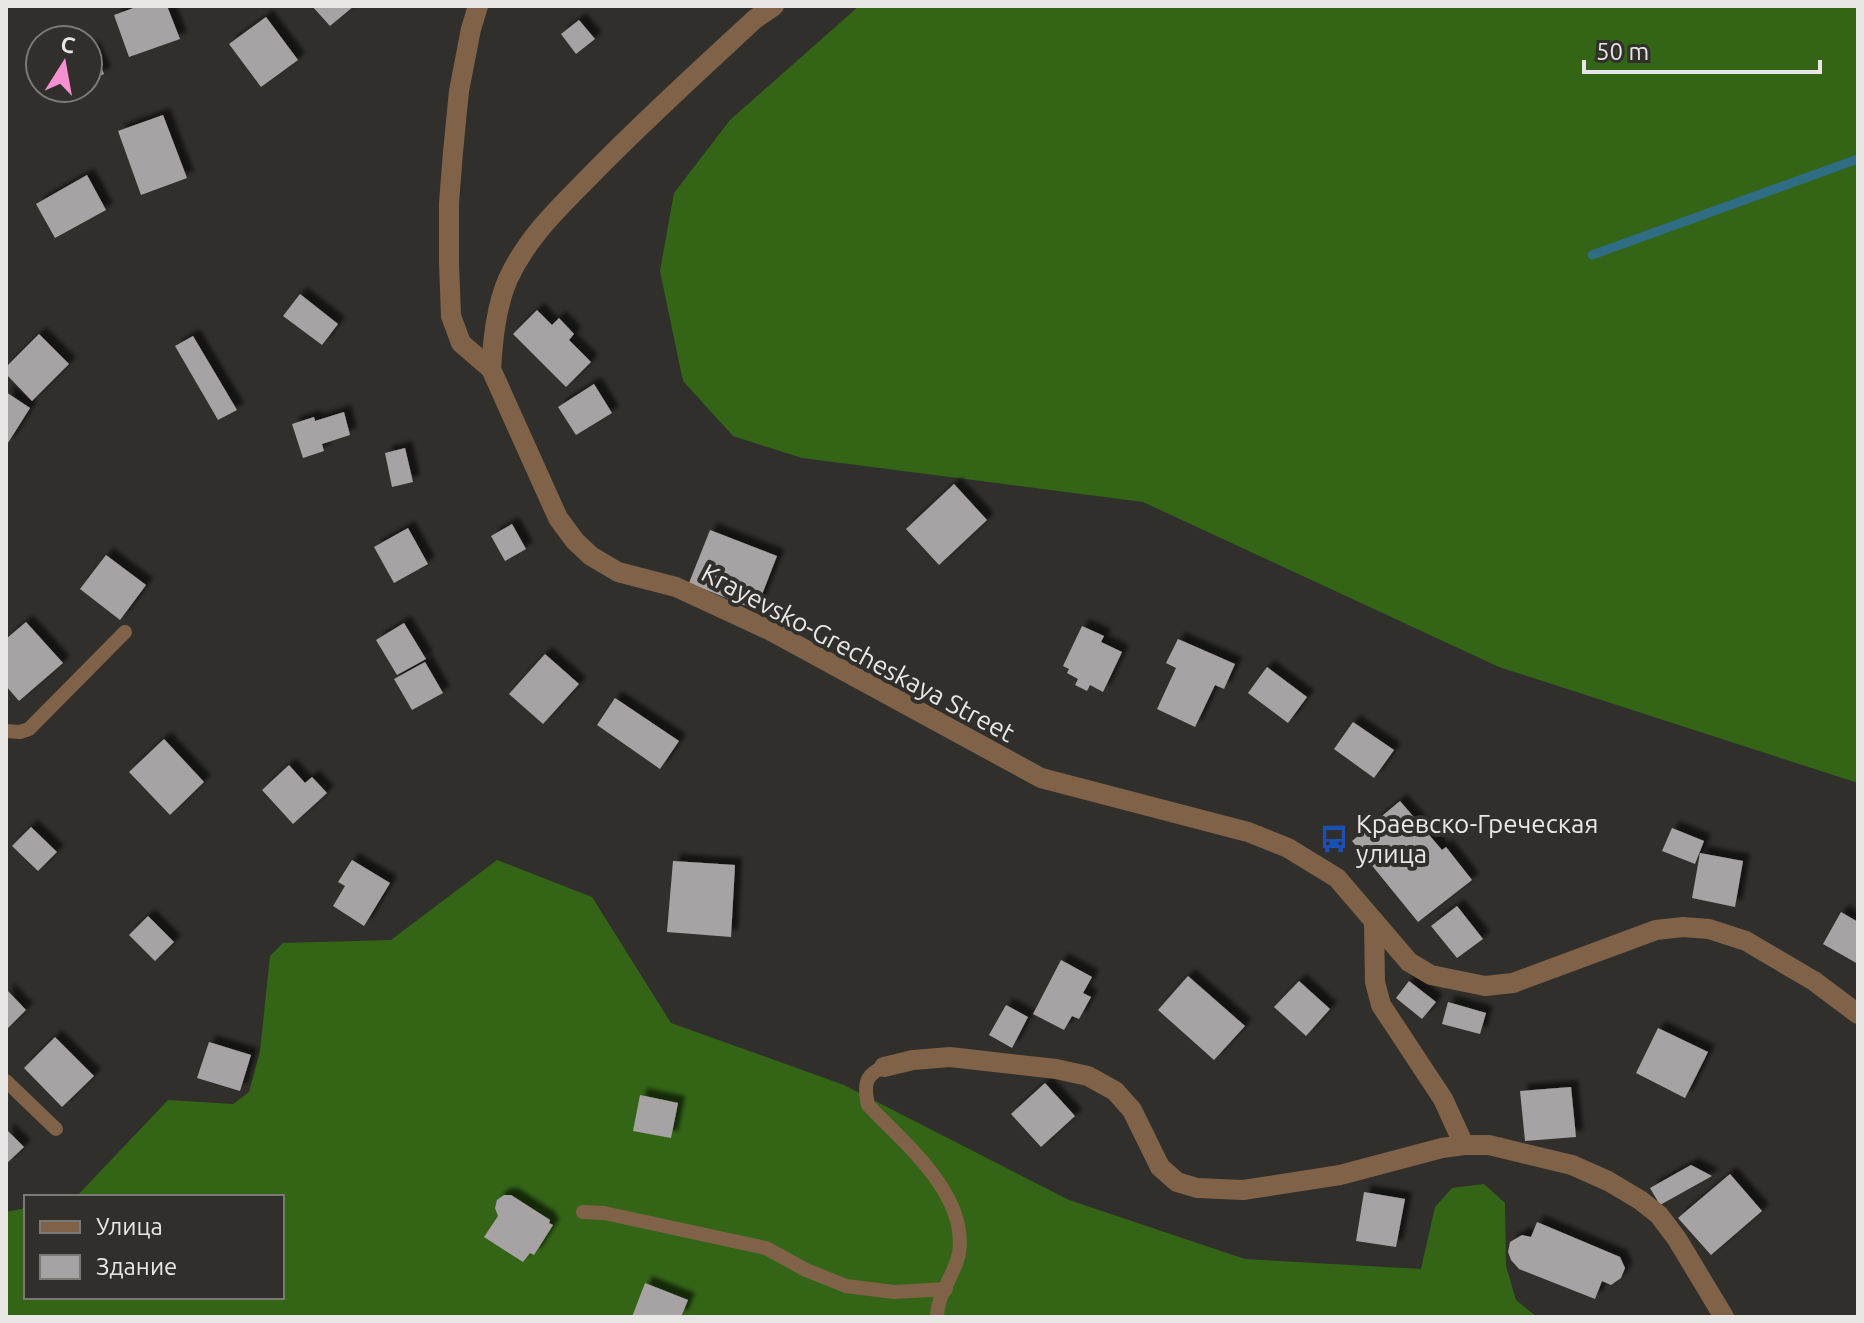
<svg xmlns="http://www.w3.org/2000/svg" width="1864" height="1323" viewBox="0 0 1864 1323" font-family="Ubuntu,sans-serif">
<defs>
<filter id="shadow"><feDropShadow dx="7" dy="-7" stdDeviation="2" flood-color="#0009"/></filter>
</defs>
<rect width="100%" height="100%" fill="#302f2c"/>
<g fill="#346517">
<path d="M 859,6 L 1858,6 L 1858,783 L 1499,667 L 1143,502 L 802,458 L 733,436 L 683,381 L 660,271 L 674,193 L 730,120 Z"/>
<path d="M 497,860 L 592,897 L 671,1023 L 844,1085 L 1069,1200 L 1245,1259 L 1421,1269 L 1435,1207 L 1452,1188 L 1484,1184 L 1505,1203 L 1506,1266 L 1516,1300 L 1537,1317 L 6,1317 L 6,1212 L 26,1208 L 26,1297 L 282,1297 L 282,1197 L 76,1197 L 168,1100 L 233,1104 L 249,1092 L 260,1051 L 270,956 L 283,943 L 391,940 Z"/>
</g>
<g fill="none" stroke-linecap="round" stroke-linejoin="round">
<path stroke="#2e6d83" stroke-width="9" d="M 1592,255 L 1858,159"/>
</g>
<g fill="#a7a3a4" filter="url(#shadow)">
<path d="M 139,6 L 167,6 L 180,39 L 129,57 L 114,15 Z"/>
<path d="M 312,6 L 354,6 L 330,26 Z"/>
<path d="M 266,17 L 298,60 L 261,87 L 229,44 Z"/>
<path d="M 579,20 L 595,39 L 576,54 L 561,34 Z"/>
<path d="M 92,48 L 104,74 L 88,81 L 88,49 Z"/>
<path d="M 163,115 L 187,178 L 141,195 L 118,131 Z"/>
<path d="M 87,175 L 106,210 L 55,238 L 36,204 Z"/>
<path d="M 300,294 L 338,324 L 322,345 L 283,316 Z"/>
<path d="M 537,310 L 552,325 L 559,318 L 574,334 L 569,340 L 591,362 L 566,387 L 513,334 Z"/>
<path d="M 39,334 L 69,364 L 32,401 L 6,374 L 6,367 Z"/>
<path d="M 193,336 L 237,410 L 218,420 L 175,346 Z"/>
<path d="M 594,384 L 612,413 L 576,435 L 558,407 Z"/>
<path d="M 6,392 L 30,408 L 6,446 Z"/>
<path d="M 344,412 L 350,435 L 322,444 L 324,451 L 303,458 L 292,424 L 314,417 L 315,421 Z"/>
<path d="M 405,448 L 413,482 L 392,487 L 385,453 Z"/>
<path d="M 954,484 L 987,520 L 939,565 L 906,529 Z"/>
<path d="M 512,524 L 526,549 L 505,561 L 491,536 Z"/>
<path d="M 408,528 L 428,564 L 394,583 L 374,547 Z"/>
<path d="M 710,530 L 777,556 L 756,610 L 689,583 Z"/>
<path d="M 106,555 L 146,585 L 120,620 L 80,589 Z"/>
<path d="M 26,622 L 63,663 L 19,701 L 6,686 L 6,639 Z"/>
<path d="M 404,623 L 426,659 L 397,675 L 376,640 Z"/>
<path d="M 1082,626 L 1104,636 L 1101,642 L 1122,652 L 1103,692 L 1090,685 L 1087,691 L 1075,685 L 1078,679 L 1067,673 L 1069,669 L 1063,666 Z"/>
<path d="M 1178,639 L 1235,664 L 1224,689 L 1215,685 L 1195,727 L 1157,709 L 1176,668 L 1166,663 Z"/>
<path d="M 545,654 L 579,684 L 543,724 L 509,694 Z"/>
<path d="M 425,662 L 443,693 L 412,710 L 394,679 Z"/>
<path d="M 1267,667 L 1307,697 L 1288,723 L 1248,693 Z"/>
<path d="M 615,698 L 679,741 L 660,769 L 597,725 Z"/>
<path d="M 1353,722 L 1394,750 L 1374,778 L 1334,749 Z"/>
<path d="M 164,739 L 204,782 L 170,815 L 129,772 Z"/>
<path d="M 289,765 L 305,783 L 312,777 L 327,793 L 293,824 L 262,790 Z"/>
<path d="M 1400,801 L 1442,850 L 1446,847 L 1472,880 L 1418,922 L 1352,841 Z"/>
<path d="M 31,827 L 57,852 L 38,871 L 12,846 Z"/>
<path d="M 1672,828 L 1704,841 L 1695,864 L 1662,851 Z"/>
<path d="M 1700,853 L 1743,861 L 1735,907 L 1692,898 Z"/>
<path d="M 352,860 L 390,883 L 364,926 L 333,906 L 345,886 L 338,882 Z"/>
<path d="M 673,861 L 735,865 L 731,937 L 667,932 Z"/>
<path d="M 1457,906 L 1483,939 L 1457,958 L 1431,926 Z"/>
<path d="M 1841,912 L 1858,922 L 1858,964 L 1823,944 Z"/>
<path d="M 148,916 L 174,942 L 155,961 L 129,935 Z"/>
<path d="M 1061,960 L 1092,977 L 1083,993 L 1091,997 L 1079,1019 L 1072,1016 L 1064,1030 L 1033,1014 Z"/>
<path d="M 1188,976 L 1245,1026 L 1214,1060 L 1158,1010 Z"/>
<path d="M 1299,981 L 1330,1009 L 1306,1036 L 1274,1007 Z"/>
<path d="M 1409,981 L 1436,1002 L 1422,1019 L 1396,998 Z"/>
<path d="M 6,989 L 26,1010 L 6,1030 Z"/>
<path d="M 1448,1002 L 1486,1013 L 1480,1034 L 1442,1024 Z"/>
<path d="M 1006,1005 L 1028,1017 L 1012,1048 L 989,1035 Z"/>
<path d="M 1658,1028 L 1708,1052 L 1685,1098 L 1636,1073 Z"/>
<path d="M 55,1037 L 94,1076 L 62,1107 L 24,1068 Z"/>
<path d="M 209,1042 L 251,1055 L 240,1091 L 197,1078 Z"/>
<path d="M 1045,1083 L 1075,1116 L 1041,1147 L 1011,1114 Z"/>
<path d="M 1571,1087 L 1576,1137 L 1525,1141 L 1520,1091 Z"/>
<path d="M 640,1095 L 678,1103 L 671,1138 L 633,1131 Z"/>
<path d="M 6,1129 L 24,1147 L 6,1164 Z"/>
<path d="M 1691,1165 L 1712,1176 L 1660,1205 L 1650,1188 Z"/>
<path d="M 1730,1174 L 1762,1211 L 1711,1255 L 1678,1218 Z"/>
<path d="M 1364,1192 L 1405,1199 L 1396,1247 L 1356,1241 Z"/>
<path d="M 504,1195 L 511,1195 L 550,1220 L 549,1223 L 553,1225 L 534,1255 L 530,1253 L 523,1262 L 484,1237 L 498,1216 L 495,1208 L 497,1200 Z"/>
<path d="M 1537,1222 L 1620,1257 L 1625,1268 L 1621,1278 L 1611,1285 L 1602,1281 L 1595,1299 L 1519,1269 L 1511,1260 L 1508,1252 L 1510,1242 L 1522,1235 L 1531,1237 Z"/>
<path d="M 645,1283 L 688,1300 L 681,1317 L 632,1317 Z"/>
</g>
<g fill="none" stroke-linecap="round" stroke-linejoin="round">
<g stroke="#7f6248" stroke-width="14">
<path d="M 6,731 L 20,732 L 29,729 L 125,632"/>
<path d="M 884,1067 C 864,1075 864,1086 868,1105 C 904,1143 968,1194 959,1253 C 955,1275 937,1294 937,1317"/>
<path d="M 6,1081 L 56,1129"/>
<path d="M 583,1212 L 604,1213 L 766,1248 L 806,1270 L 846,1286 L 894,1292 L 946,1289"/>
</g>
<g stroke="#7f6248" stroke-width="20">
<path d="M 478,6 L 471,29 L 459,91 L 453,152 L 449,203 L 449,263 L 451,316 L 461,343 L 491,369 L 558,518 L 575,541 L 591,556 L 618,572 L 676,587 L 771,631 L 1041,778 L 1248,832 L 1288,848 L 1337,878 L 1409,962 L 1431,975 L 1485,986 L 1513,983 L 1656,930 L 1683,927 L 1709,929 L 1746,941 L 1814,981 L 1858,1014"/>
<path d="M 491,369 C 493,339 496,307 508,279 C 529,234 561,206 595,171 C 647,118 701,69 755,19 L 774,6"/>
<path d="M 1374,921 L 1375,982 L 1381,1005 L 1443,1099 L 1464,1145"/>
<path d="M 884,1067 L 913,1060 L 950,1057 L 1056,1069 L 1088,1076 L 1115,1091 L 1132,1110 L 1160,1167 L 1177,1182 L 1197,1188 L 1243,1190 L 1340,1175 L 1442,1148 L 1464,1145 L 1489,1145 L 1572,1165 L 1608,1181 L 1640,1200 L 1659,1215 L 1677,1239 L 1724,1317"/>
</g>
</g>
<defs>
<symbol id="bus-bare" viewBox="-9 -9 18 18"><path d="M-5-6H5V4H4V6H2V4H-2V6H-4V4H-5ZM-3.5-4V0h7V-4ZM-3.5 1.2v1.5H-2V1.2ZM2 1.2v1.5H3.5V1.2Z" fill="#1a4fb4" stroke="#302f2c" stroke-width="2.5" paint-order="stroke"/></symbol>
</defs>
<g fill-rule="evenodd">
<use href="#bus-bare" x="1314" y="819" width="40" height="40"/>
</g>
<g text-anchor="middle" stroke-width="8" stroke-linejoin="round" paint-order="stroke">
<g font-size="26" fill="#e8e7e6" stroke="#302f2c">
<text transform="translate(858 653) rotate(28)" y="9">Krayevsko-Grecheskaya Street</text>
</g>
<g font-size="26" fill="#e8e7e6" stroke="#302f2c" text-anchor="start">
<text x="1356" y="833">Краевско-Греческая<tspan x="1356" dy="30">улица</tspan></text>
</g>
</g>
<rect width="1864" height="1323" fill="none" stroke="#e8e7e6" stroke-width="16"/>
<rect x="24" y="1195" width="260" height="104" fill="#302f2c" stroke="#7a7976" stroke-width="2"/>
<rect x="40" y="1221" width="40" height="12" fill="#7f6248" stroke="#7a7976" stroke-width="2"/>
<text x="96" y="1235" font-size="24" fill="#e8e7e6">Улица</text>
<rect x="40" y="1255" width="40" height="24" fill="#a7a3a4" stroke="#7a7976" stroke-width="2"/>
<text x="96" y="1275" font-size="24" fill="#e8e7e6">Здание</text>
<g transform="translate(64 64) rotate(11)"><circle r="38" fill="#302f2c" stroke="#7a7976" stroke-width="2"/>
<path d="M0-6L14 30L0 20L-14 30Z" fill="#f591d2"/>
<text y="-12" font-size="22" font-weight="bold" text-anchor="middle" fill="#e8e7e6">С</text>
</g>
<path d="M1584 60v12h236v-12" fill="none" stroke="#e8e7e6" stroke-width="4"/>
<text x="1596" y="60" font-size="24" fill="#e8e7e6" stroke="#302f2c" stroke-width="6" paint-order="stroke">50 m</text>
</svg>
